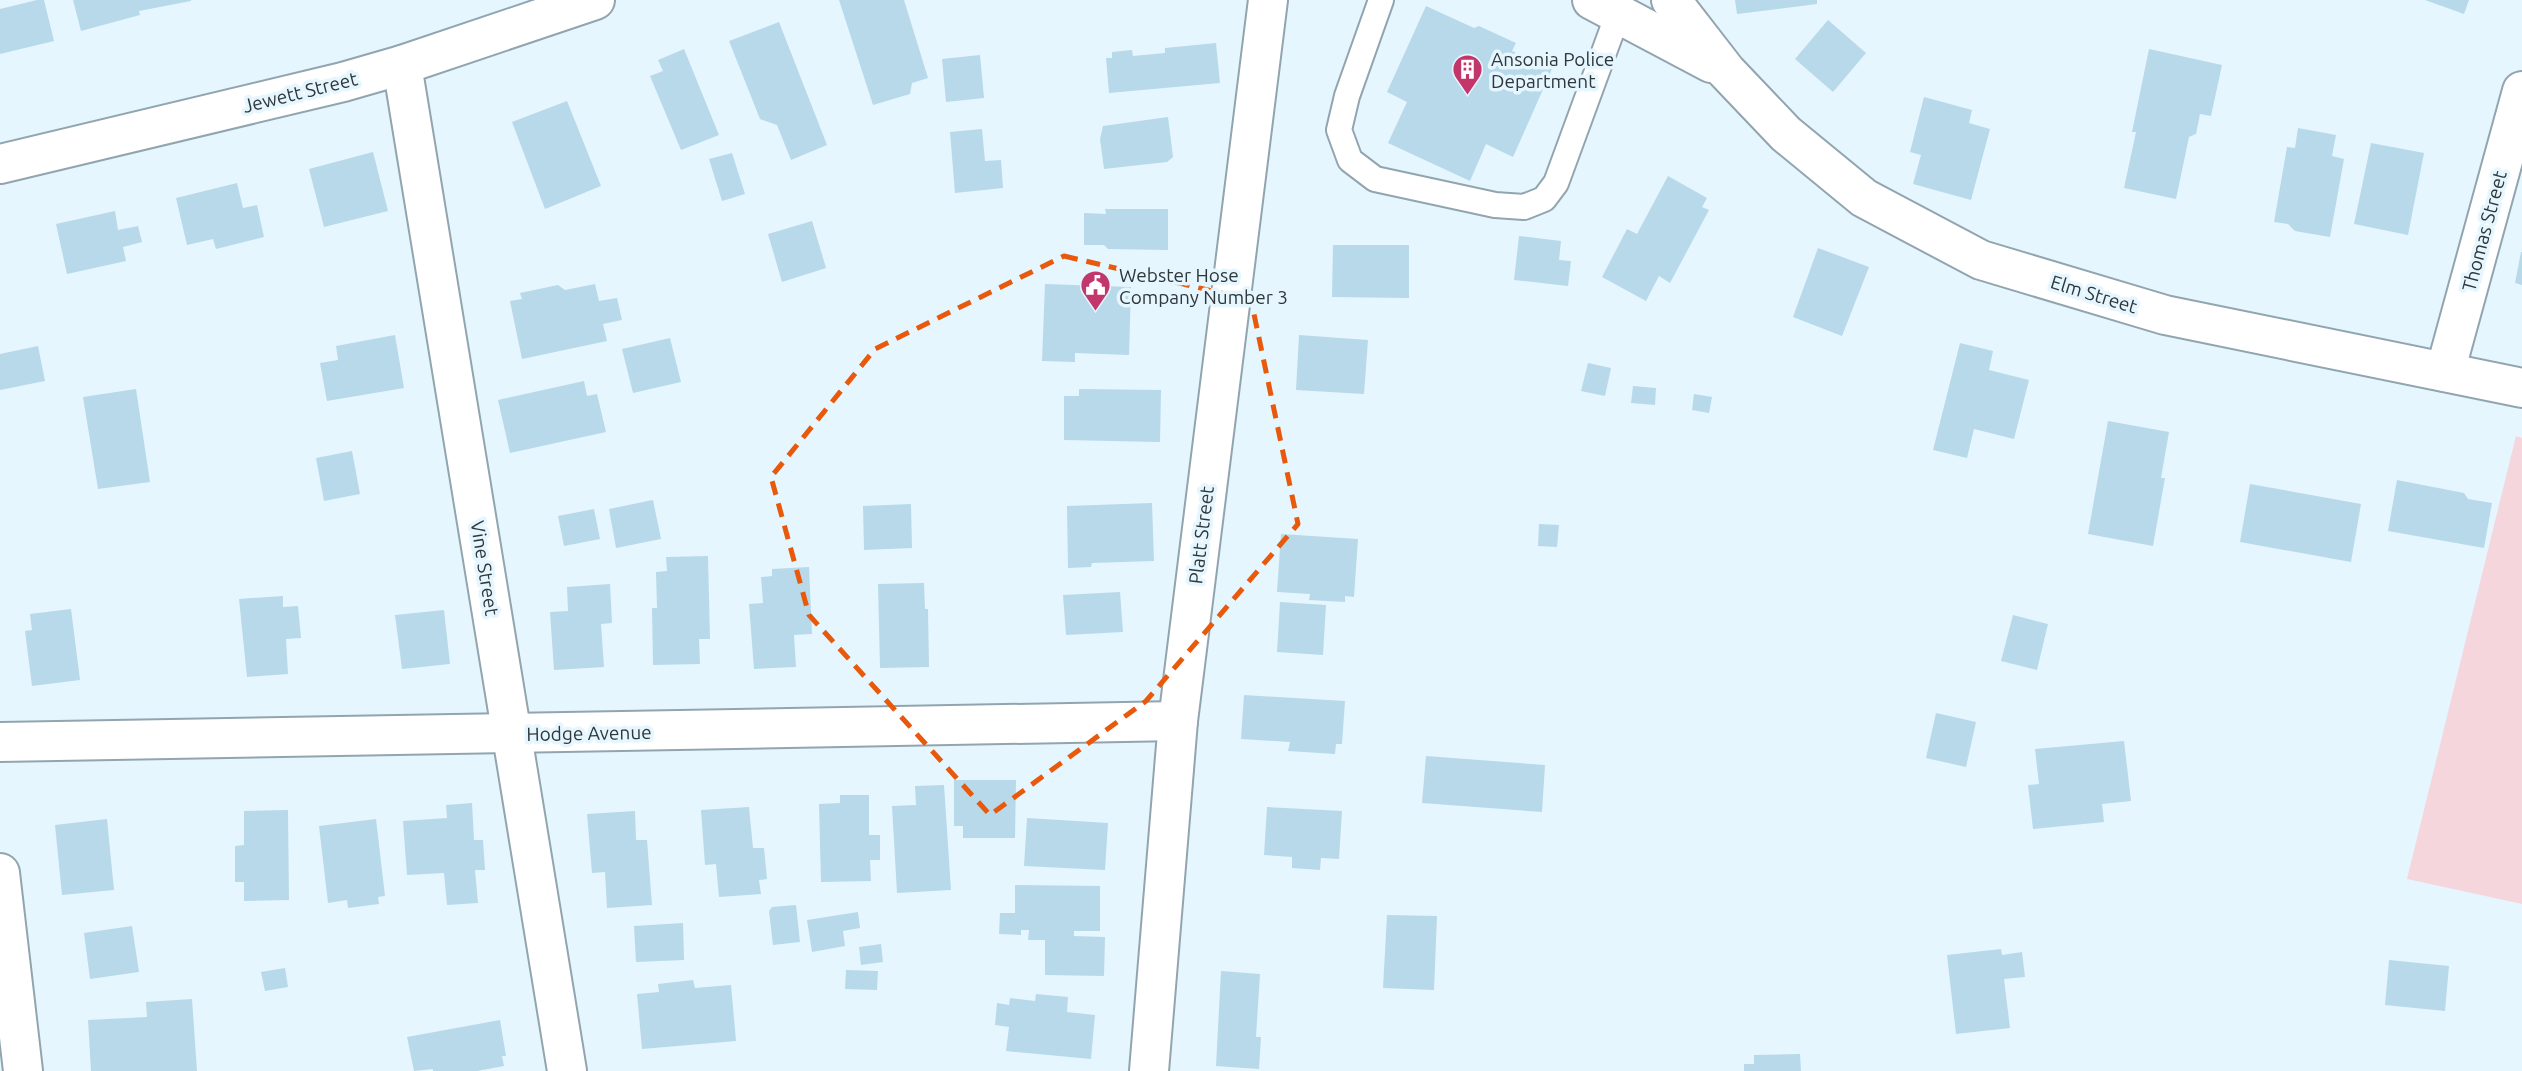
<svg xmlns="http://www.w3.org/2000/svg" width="2522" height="1071" viewBox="0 0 2522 1071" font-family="Ubuntu,sans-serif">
<rect width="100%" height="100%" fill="#e5f6ff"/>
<path fill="#f5d6dd" d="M 2516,436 L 2522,438 L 2522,904 L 2407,879 Z"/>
<g fill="#b8d9ea">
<path d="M 37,0 L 44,0 L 54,41 L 0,54 L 0,9 Z"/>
<path d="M 73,0 L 191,0 L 191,1 L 139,11 L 140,15 L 81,31 Z"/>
<path d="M 839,0 L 904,0 L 928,78 L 912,83 L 910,94 L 873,105 Z"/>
<path d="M 1735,0 L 1817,0 L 1817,4 L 1737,14 Z"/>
<path d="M 2425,0 L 2469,0 L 2464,14 Z"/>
<path d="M 1426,6 L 1474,28 L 1479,26 L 1516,43 L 1512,51 L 1552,69 L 1513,157 L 1486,144 L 1470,181 L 1388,143 L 1407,102 L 1387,92 Z"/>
<path d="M 1828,20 L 1866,53 L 1833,92 L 1795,59 Z"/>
<path d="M 779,22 L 827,145 L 791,160 L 777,125 L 760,119 L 729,41 Z"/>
<path d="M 1216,43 L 1220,83 L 1109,93 L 1106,58 L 1112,58 L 1112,52 L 1132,50 L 1133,56 L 1165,53 L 1165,48 Z"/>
<path d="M 684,49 L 719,135 L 681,150 L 650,76 L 663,71 L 658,60 Z"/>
<path d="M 2149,49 L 2222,65 L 2211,116 L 2200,114 L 2196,134 L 2189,137 L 2176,199 L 2124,188 L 2136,132 L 2132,132 Z"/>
<path d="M 980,55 L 984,98 L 946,102 L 942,59 Z"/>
<path d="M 1924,97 L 1972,110 L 1969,123 L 1990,129 L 1971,200 L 1913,184 L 1921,155 L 1910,152 Z"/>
<path d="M 567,101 L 601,186 L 545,209 L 512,122 Z"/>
<path d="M 1168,117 L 1173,157 L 1167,162 L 1104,169 L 1100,139 L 1103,126 Z"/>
<path d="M 2298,128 L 2336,135 L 2332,156 L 2344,159 L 2330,237 L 2295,231 L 2288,224 L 2274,222 L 2287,147 L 2295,148 Z"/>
<path d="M 982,129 L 985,161 L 1001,160 L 1003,188 L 955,193 L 950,132 Z"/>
<path d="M 2371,143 L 2424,153 L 2408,235 L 2354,224 Z"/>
<path d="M 373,152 L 388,211 L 324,227 L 309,169 Z"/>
<path d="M 732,153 L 745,194 L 722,201 L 709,159 Z"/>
<path d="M 1668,176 L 1707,198 L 1702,207 L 1709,210 L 1670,283 L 1659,276 L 1646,301 L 1602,277 L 1627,229 L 1637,234 Z"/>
<path d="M 237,183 L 243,208 L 257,205 L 264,237 L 216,249 L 213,239 L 187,245 L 176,198 Z"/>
<path d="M 1105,209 L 1168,209 L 1168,250 L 1108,249 L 1104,245 L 1084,245 L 1084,213 L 1106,214 Z"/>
<path d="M 115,211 L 118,230 L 138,226 L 142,242 L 123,247 L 126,261 L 67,274 L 56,224 Z"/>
<path d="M 812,221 L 826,268 L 782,282 L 768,234 Z"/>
<path d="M 1519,236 L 1561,241 L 1559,260 L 1571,261 L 1568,286 L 1514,280 Z"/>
<path d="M 1333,245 L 1409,245 L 1409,298 L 1332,297 Z"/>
<path d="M 1818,248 L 1869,267 L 1842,336 L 1793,317 Z"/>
<path d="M 2521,252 L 2522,252 L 2522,285 L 2515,283 Z"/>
<path d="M 595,284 L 599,301 L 617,298 L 622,320 L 603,324 L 607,341 L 522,359 L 510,301 L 522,299 L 520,293 L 558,285 L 565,290 Z"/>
<path d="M 1045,284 L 1131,287 L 1129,355 L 1075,353 L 1075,362 L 1042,361 Z"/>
<path d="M 395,335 L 404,388 L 327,401 L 320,363 L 338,360 L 336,346 Z"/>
<path d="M 1299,335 L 1368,340 L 1364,394 L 1296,390 Z"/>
<path d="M 670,338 L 681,382 L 633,393 L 622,349 Z"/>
<path d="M 1960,343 L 1993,351 L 1989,370 L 2029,380 L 2014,439 L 1974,429 L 1967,458 L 1933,450 Z"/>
<path d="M 38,346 L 45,381 L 0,390 L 0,354 Z"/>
<path d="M 1588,363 L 1611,368 L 1605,396 L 1581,391 Z"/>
<path d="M 584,381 L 587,396 L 597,394 L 606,432 L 510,453 L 498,400 Z"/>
<path d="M 1633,386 L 1656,388 L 1655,405 L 1631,403 Z"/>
<path d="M 136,389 L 150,482 L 98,489 L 83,397 Z"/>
<path d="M 1079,389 L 1161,390 L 1160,442 L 1064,440 L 1064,396 L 1079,396 Z"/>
<path d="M 1694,394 L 1712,397 L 1709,413 L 1692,410 Z"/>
<path d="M 2108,421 L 2169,432 L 2161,478 L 2165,478 L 2153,546 L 2088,534 Z"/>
<path d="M 352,451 L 360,494 L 324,501 L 316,458 Z"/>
<path d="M 2397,480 L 2464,493 L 2468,499 L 2492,503 L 2484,548 L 2388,531 Z"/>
<path d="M 2250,484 L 2361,504 L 2351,562 L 2240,542 Z"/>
<path d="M 653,500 L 661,539 L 616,548 L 609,509 Z"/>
<path d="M 1152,503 L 1154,561 L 1092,563 L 1091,567 L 1068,568 L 1067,506 Z"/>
<path d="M 911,504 L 912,548 L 864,550 L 863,506 Z"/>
<path d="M 594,509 L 600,539 L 564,546 L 558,516 Z"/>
<path d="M 1539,524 L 1559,525 L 1557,547 L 1538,546 Z"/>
<path d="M 1281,534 L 1358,539 L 1354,597 L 1345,596 L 1345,602 L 1309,600 L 1310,594 L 1277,592 Z"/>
<path d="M 708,556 L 710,639 L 699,639 L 700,664 L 653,665 L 652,608 L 657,608 L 656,572 L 667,571 L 666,557 Z"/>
<path d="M 809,567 L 812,634 L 794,635 L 796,667 L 754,669 L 749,604 L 763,603 L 761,577 L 772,576 L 772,569 Z"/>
<path d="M 924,583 L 925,609 L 928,609 L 929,667 L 880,668 L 878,584 Z"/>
<path d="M 610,584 L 612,623 L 601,624 L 604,667 L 554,670 L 550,612 L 568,611 L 567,587 Z"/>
<path d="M 1120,592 L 1123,632 L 1066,635 L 1063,595 Z"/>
<path d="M 283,596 L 283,607 L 298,606 L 301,638 L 286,639 L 288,674 L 247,677 L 239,599 Z"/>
<path d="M 1280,602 L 1326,605 L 1323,655 L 1277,652 Z"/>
<path d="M 71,609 L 80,680 L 32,686 L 25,631 L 32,630 L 30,614 Z"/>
<path d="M 444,610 L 450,664 L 402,669 L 395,615 Z"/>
<path d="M 2013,615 L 2048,624 L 2037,670 L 2001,661 Z"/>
<path d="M 1244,695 L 1345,701 L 1342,744 L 1336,744 L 1335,754 L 1288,751 L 1290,742 L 1241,739 Z"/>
<path d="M 1936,713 L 1976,722 L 1966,767 L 1926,758 Z"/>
<path d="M 2124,741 L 2131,801 L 2102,804 L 2104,822 L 2033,829 L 2028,785 L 2039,784 L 2035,749 Z"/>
<path d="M 1426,756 L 1545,765 L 1542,812 L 1422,803 Z"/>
<path d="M 954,780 L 1016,780 L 1015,838 L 963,838 L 963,826 L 954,826 Z"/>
<path d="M 944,785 L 951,890 L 897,893 L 892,806 L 916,805 L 915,786 Z"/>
<path d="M 840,795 L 869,795 L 869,835 L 880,835 L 880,860 L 870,860 L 871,881 L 821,882 L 819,804 L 840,803 Z"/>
<path d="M 472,803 L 474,840 L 483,840 L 485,870 L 475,870 L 478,903 L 447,905 L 444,873 L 407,875 L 403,821 L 447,818 L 446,805 Z"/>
<path d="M 749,807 L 753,848 L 764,848 L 767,879 L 759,880 L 761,894 L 719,897 L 716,864 L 705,865 L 701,810 Z"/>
<path d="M 1267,807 L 1342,811 L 1339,859 L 1321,858 L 1320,870 L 1292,868 L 1292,857 L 1264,855 Z"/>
<path d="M 288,810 L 289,900 L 244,901 L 244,882 L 235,882 L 235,846 L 244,845 L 244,811 Z"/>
<path d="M 635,811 L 636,840 L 647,840 L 652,905 L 607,908 L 605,872 L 592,873 L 587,814 Z"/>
<path d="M 1027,818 L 1108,823 L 1105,870 L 1024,866 Z"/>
<path d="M 107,819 L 114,890 L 62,895 L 55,825 Z"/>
<path d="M 376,819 L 385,896 L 378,897 L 379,904 L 348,908 L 347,900 L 328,903 L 319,826 Z"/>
<path d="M 1015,885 L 1100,886 L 1100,931 L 1074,931 L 1074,936 L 1105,937 L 1104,976 L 1045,975 L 1045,940 L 1028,940 L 1029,930 L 1021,930 L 1021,935 L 999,934 L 1000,913 L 1015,913 Z"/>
<path d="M 796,905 L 800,942 L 773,945 L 769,911 L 772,907 Z"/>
<path d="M 858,912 L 860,928 L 843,931 L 845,946 L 812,952 L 807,920 Z"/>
<path d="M 1387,915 L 1437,916 L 1434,990 L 1383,988 Z"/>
<path d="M 683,923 L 684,960 L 636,962 L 634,926 Z"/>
<path d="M 132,926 L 139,972 L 90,979 L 84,933 Z"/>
<path d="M 881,944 L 883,962 L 861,965 L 859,947 Z"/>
<path d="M 2001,949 L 2002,955 L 2022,952 L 2025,977 L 2004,979 L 2010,1028 L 1956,1034 L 1947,955 Z"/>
<path d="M 2389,960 L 2449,966 L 2445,1011 L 2385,1005 Z"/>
<path d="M 285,968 L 288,987 L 265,991 L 261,972 Z"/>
<path d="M 846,970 L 878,971 L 877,990 L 845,989 Z"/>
<path d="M 1221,971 L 1260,974 L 1256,1037 L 1261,1037 L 1259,1069 L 1216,1066 Z"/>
<path d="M 693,980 L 695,988 L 731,985 L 736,1041 L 642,1049 L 637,994 L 659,992 L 658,984 Z"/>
<path d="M 1036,994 L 1068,997 L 1067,1012 L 1095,1015 L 1091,1059 L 1006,1051 L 1009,1027 L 995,1025 L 997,1003 L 1009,1005 L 1010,998 L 1035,1001 Z"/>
<path d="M 192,999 L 197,1071 L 91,1071 L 88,1020 L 147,1017 L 146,1002 Z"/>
<path d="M 500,1020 L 506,1056 L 502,1056 L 504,1066 L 477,1071 L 433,1071 L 433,1069 L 414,1071 L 407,1037 Z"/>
<path d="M 1800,1054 L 1801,1071 L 1744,1071 L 1744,1064 L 1754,1064 L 1754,1055 Z"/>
</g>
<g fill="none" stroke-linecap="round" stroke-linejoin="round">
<defs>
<path id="lane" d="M 1381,0 L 1347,96 L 1339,130 L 1350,160 L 1375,179 L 1495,205 L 1524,207 L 1544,199 L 1556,183 L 1618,14"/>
<g id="street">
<path d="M 402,65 L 567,1071"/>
<path d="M 2445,372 L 2522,91"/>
<path d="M 0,742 L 1178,721"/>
<path d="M 0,873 L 23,1071"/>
<path d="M 1149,1071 L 1178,721 L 1268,0"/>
</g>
<g id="secondary">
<path d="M 1592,0 L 1711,63"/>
<path d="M 1671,0 L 1726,71 L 1786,134 L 1864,198 L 1981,260 L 2165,315 L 2522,388"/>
<path d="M 0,164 L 343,82 L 402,65 L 595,0"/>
</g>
</defs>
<use href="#lane" stroke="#92a5af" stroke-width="28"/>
<use href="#street" stroke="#92a5af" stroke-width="42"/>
<use href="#secondary" stroke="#92a5af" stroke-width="42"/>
<use href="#lane" stroke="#fff" stroke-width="24"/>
<use href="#street" stroke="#fff" stroke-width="38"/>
<use href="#secondary" stroke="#fff" stroke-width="38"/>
</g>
<path fill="none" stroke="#e8590c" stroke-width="5" stroke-dasharray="14 9" stroke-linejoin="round" d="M 1064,256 L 1251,300 L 1298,524 L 1146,701 L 990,815 L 809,615 L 771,477 L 875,349 Z"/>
<defs>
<symbol id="building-pin" viewBox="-11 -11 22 30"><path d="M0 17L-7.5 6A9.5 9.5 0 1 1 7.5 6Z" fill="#c2366c" stroke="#e5f6ff"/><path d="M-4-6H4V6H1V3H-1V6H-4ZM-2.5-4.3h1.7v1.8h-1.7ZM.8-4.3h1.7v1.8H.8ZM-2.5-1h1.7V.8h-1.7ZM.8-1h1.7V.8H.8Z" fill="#fff"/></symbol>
<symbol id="civic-pin" viewBox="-11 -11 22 30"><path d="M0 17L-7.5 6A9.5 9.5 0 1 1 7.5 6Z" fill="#c2366c" stroke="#e5f6ff"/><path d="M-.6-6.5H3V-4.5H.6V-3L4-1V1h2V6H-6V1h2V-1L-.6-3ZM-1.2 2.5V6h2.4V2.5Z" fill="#fff"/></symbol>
</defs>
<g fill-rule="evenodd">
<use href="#building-pin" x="1450" y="52" width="35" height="47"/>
<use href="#civic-pin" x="1078" y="268" width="35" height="47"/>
</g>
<g text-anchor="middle" stroke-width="7" stroke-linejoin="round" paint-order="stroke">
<g font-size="19" fill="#2f373b" stroke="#e5f6ff" text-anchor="start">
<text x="1491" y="66">Ansonia Police<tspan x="1491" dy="22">Department</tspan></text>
<text x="1119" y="282">Webster Hose<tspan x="1119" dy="22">Company Number 3</tspan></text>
</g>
<g font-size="19" fill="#2f373b" stroke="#e5f6ff">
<text transform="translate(300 92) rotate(-14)" y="7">Jewett Street</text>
<text transform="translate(2484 231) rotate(-75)" y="7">Thomas Street</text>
<text transform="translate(2094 294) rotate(17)" y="7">Elm Street</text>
<text transform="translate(1201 535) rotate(-83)" y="7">Platt Street</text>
<text transform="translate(485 568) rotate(81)" y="7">Vine Street</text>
<text transform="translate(589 733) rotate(-1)" y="7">Hodge Avenue</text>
</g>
</g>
</svg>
